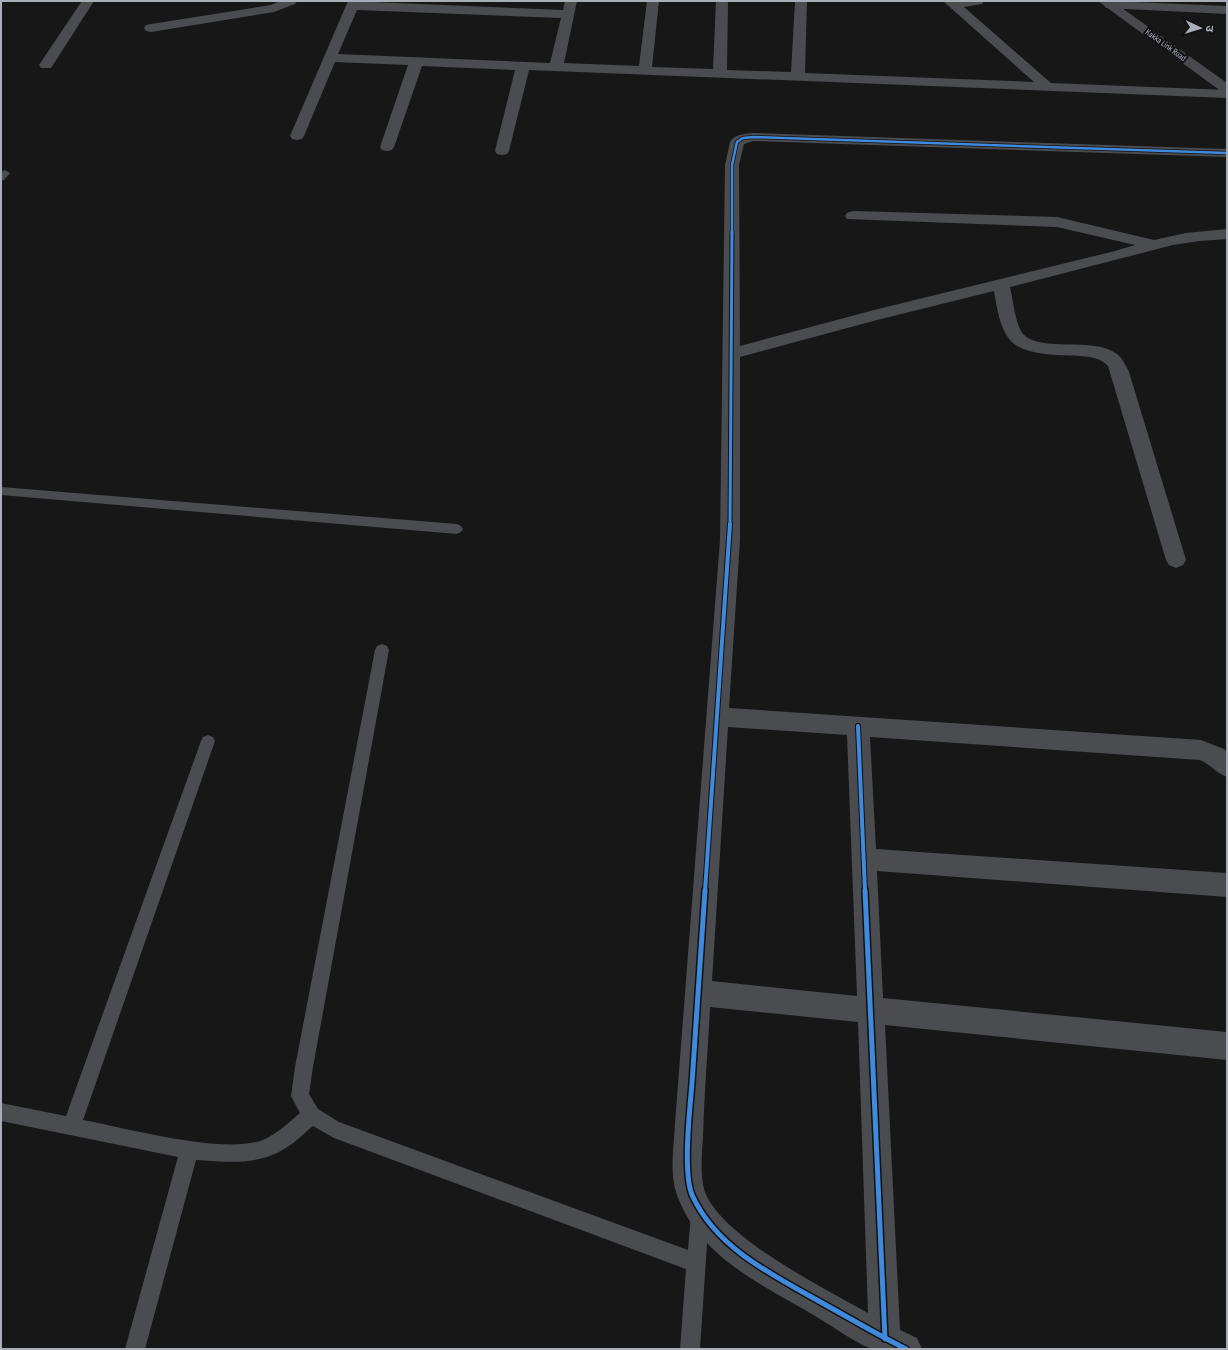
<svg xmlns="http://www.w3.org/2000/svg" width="1228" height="1350" viewBox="0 0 1228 1350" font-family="'Sofia Sans Condensed','Noto Sans Devanagari',sans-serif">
<rect width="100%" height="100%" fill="#171717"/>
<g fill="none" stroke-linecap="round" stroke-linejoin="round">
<g fill="#4b4c50" fill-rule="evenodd">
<path d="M 5,170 L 10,173 L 4,180 L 1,181 L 1,172 Z"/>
<path d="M 1,487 L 457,524 L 461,526 L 463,529 L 461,532 L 457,534 L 1,495 Z"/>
<path d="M 382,644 L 387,646 L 389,650 L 313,1067 L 309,1094 L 318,1109 L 339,1122 L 688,1250 L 691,1214 L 693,1207 L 700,1205 L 707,1207 L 709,1214 L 700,1349 L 680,1349 L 686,1269 L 334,1138 L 313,1126 C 304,1133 296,1142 286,1148 C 257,1166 228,1162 196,1160 L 145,1349 L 125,1349 L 178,1157 L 1,1121 L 1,1103 L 66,1116 L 201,741 L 203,737 L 208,735 L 213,737 L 215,741 L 83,1120 C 126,1128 224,1155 263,1140 C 277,1134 289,1122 300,1113 L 291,1096 L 295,1067 L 375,650 L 377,646 Z"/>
</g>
<g fill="#4b4c50" fill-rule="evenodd">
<path d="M 82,1 L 94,1 L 51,68 L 41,68 L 39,65 Z"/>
<path d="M 280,1 L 297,1 L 295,4 L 274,12 L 151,32 L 146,31 L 144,28 L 146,25 L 151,24 L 271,5 Z"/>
<path d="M 348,1 L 563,10 L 565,1 L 577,1 L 564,63 L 639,66 L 647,1 L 659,1 L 652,67 L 713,69 L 716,1 L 728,1 L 727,70 L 791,72 L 795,1 L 807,1 L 805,73 L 1034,82 L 943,1 L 984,1 L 982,4 L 964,7 L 1051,83 L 1227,90 L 1227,98 L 529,70 L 509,151 L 507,154 L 502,155 L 497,154 L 495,151 L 515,70 L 422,66 L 394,147 L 392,150 L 387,151 L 382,150 L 380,147 L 408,65 L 335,62 L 304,136 L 302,139 L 297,140 L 292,139 L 290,136 ZM 357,10 L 561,18 L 550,63 L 338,54 Z"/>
<path d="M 1110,1 L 1227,6 L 1227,14 L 1106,8 L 1104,5 L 1106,2 Z"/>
<path d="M 753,133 L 1227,149 L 1227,157 L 753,141 L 744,144 L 739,165 L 740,346 L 874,310 L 1115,251 L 1135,245 L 1057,227 L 847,219 L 845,216 L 847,213 L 853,211 L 1057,217 L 1154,240 L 1186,233 L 1227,229 L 1227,239 L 1200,241 L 1173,245 L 1010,287 C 1013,299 1015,324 1023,334 C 1040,353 1094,336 1117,354 C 1123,359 1126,366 1129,372 L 1186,560 L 1183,565 L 1176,568 L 1169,565 L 1166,560 L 1108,366 C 1101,358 1091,357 1080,356 C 1061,355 1023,356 1010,340 C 999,327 997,307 994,291 L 877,320 L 740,357 L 740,540 L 729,708 L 1201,740 L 1224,749 L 1227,752 L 1227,777 C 1216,773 1210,764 1200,760 L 870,737 L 876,849 L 1227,873 L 1227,897 L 877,871 L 883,998 L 1227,1032 L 1227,1060 L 885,1025 L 900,1330 L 917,1338 L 922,1349 C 908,1349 885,1350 873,1349 C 862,1347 832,1326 820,1319 C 767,1287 700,1259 677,1195 C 669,1173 674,1146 675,1123 L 720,540 L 725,165 L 730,142 C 735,134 744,134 753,133 ZM 728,727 L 847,735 L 857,996 L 712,981 ZM 710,1007 L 858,1022 L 868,1313 C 826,1289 718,1236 704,1189 C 700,1173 702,1153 703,1137 C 704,1094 708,1051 710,1007 Z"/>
</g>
<path fill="#4a4a4e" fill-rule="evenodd" d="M 1098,1 L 1112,1 L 1227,83 L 1227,93 L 1222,92 Z"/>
<defs>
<path id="cycleway-far3" d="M 732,233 L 732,165 L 737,142 L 743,138 L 753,137 L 1227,153"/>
<path id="cycleway-far2" d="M 730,525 L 732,232"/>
<g id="cycleway-far1">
<path d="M 858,726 L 865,891"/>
<path d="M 705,891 L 730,524"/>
</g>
<g id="cycleway">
<path d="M 705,890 C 701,954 696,1019 692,1083 C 690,1109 682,1175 693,1197 C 718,1250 775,1276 824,1304 C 851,1319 878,1335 906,1349"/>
<path d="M 865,890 L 885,1339"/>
</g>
</defs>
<use href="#cycleway-far3" stroke="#111113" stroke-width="4"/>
<use href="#cycleway-far2" stroke="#111113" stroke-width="5"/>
<use href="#cycleway-far1" stroke="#111113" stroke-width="6"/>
<use href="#cycleway" stroke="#111113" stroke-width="8"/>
<use href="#cycleway-far3" stroke="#408adc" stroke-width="2.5"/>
<use href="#cycleway-far2" stroke="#408adc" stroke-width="3"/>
<use href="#cycleway-far1" stroke="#408adc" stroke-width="4"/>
<use href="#cycleway" stroke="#408adc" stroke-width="5"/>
</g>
<g text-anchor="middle" stroke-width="4" stroke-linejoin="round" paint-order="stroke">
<g font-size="9" fill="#a8adb8" stroke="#111113">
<text transform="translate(1166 45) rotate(36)" y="3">Kakka Link Road</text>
</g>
</g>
<rect width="1228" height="1350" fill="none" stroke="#a8adb8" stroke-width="4"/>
<g transform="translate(1200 28) rotate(94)" stroke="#111113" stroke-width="3" paint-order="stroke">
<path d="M0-3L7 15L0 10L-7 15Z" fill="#a8adb8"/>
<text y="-6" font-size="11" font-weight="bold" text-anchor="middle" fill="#a8adb8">उ</text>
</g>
</svg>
